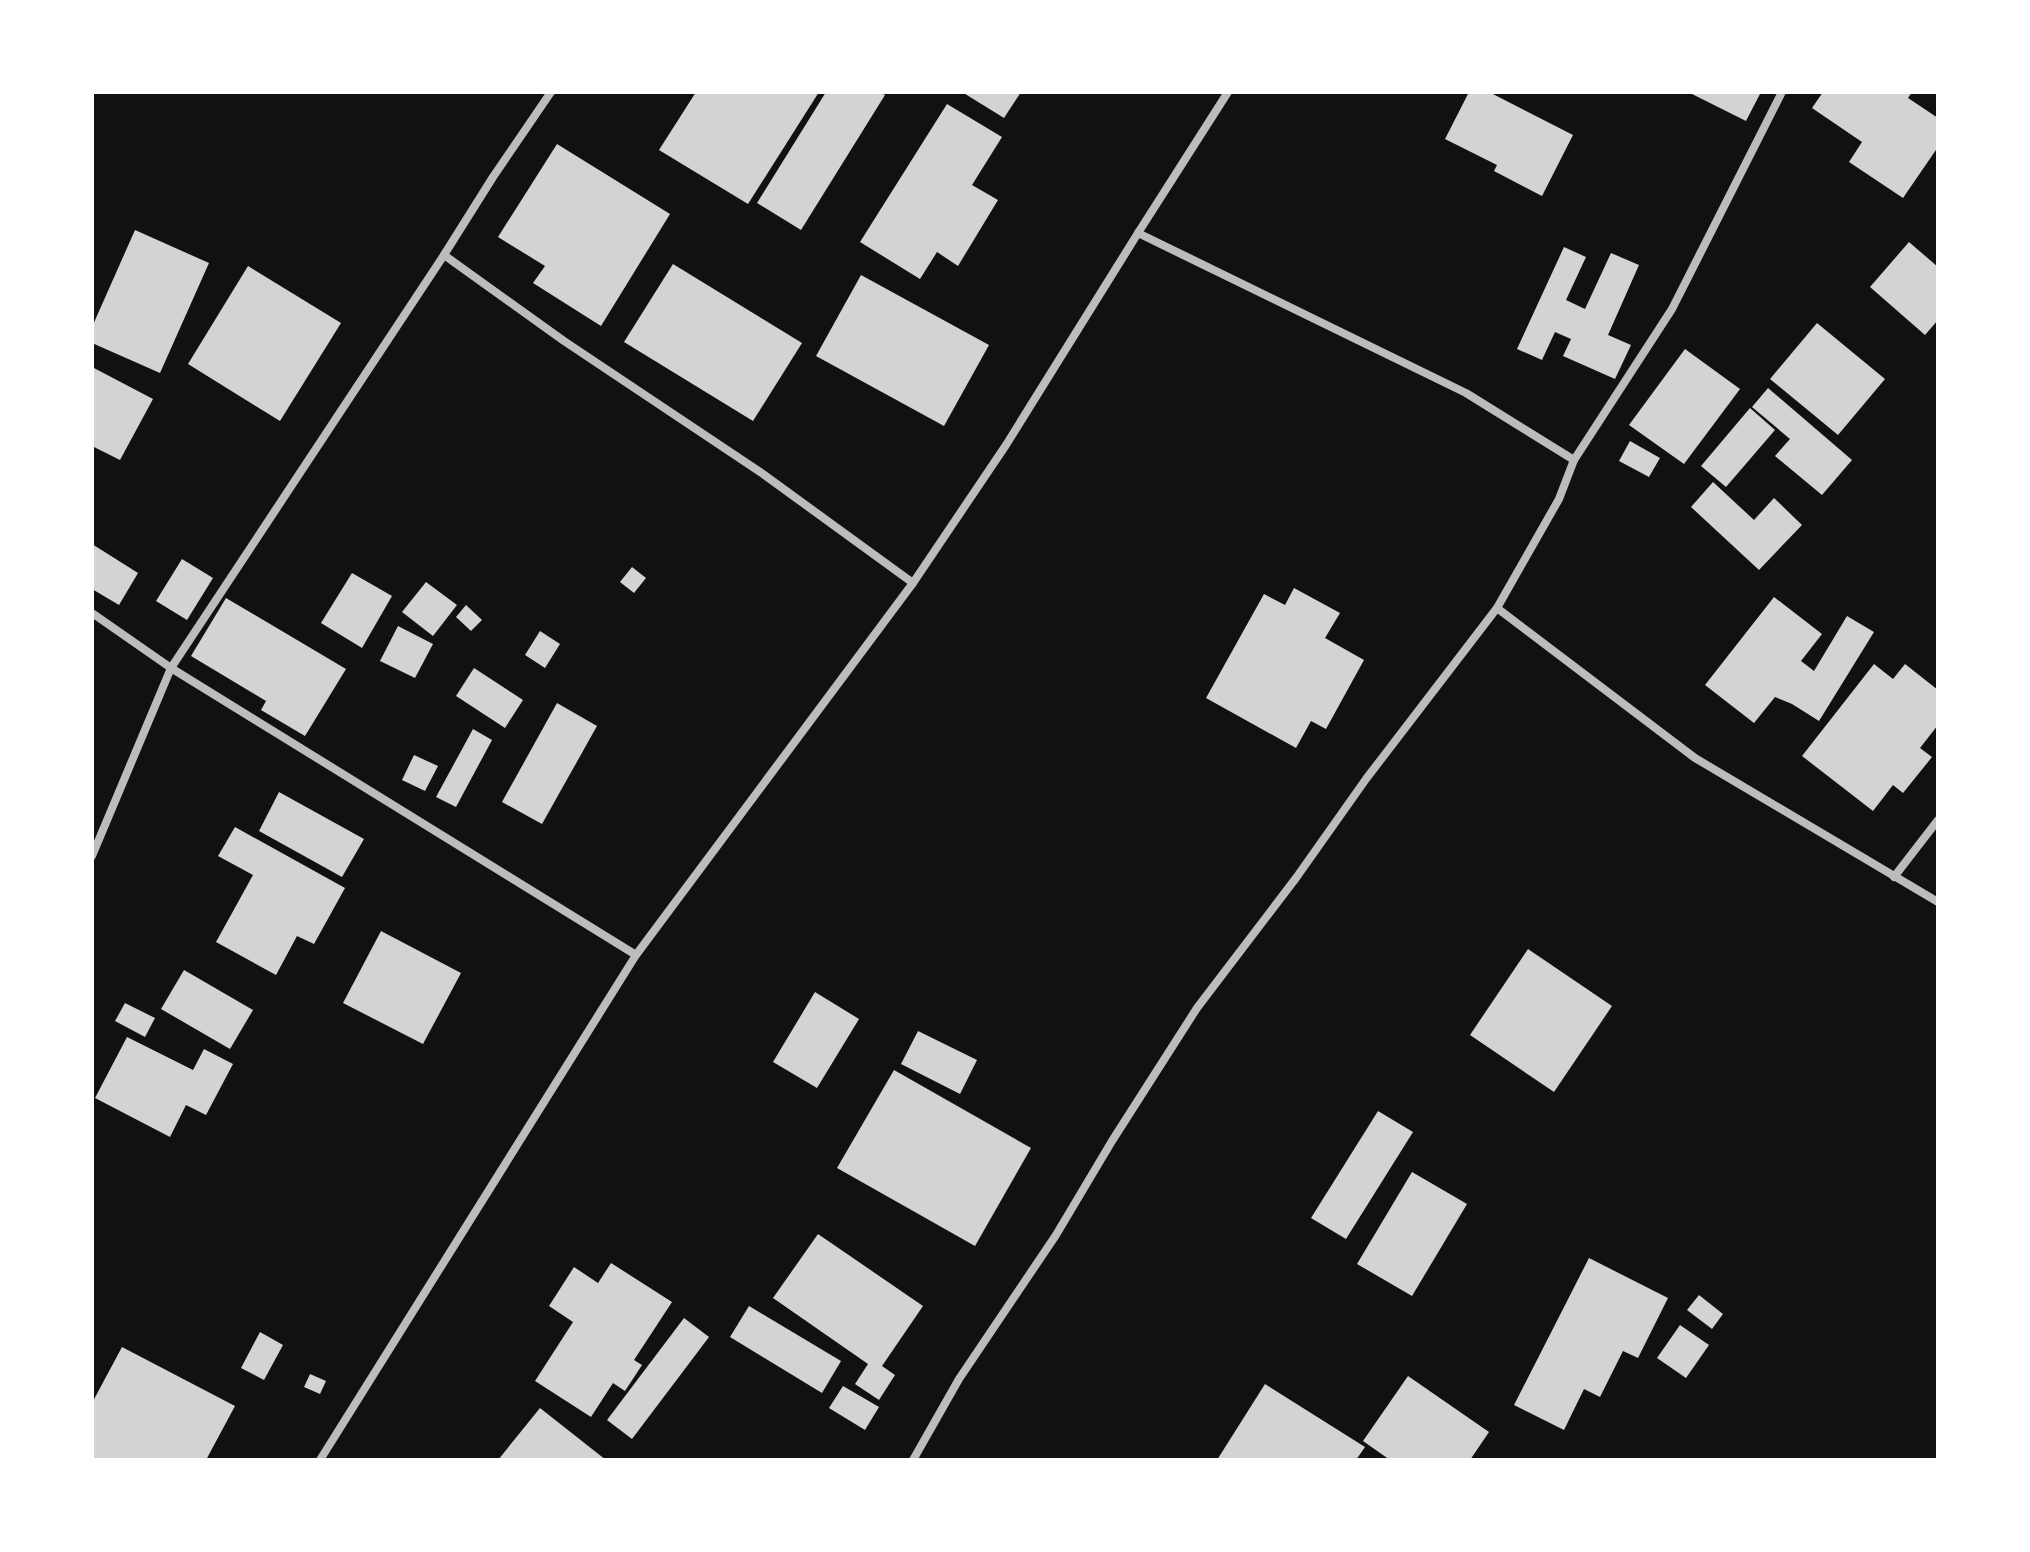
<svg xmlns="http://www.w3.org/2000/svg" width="2030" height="1552" viewBox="0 0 2030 1552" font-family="Barlow,sans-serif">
<rect width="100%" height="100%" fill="#111"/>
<g fill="#d3d3d3">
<path d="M 696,92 L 819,92 L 748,204 L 659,150 Z"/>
<path d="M 826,92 L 880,92 L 885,95 L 801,230 L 757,203 Z"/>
<path d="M 962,92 L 1021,92 L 1004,118 Z"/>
<path d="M 1469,92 L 1489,92 L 1573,135 L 1542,196 L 1494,171 L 1497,165 L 1445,139 Z"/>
<path d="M 1688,92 L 1761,92 L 1746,121 Z"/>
<path d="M 1823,92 L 1912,92 L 1908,98 L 1938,118 L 1938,147 L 1903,198 L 1849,162 L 1862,142 L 1812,108 Z"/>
<path d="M 947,104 L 1002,137 L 972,185 L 998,200 L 958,266 L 937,252 L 920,279 L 860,242 Z"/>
<path d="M 557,144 L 670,214 L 601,326 L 533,283 L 545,266 L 498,237 Z"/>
<path d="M 135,230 L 209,263 L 160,373 L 92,343 L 92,327 Z"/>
<path d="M 1909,242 L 1938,267 L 1938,320 L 1925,335 L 1870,287 Z"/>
<path d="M 1564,247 L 1586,257 L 1566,300 L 1585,309 L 1611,253 L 1639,265 L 1608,335 L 1631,345 L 1615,379 L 1563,356 L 1571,339 L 1555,332 L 1542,360 L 1517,349 Z"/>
<path d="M 673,264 L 802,343 L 753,421 L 624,342 Z"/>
<path d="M 248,266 L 341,323 L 280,421 L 188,364 Z"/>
<path d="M 861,275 L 989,345 L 944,426 L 816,356 Z"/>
<path d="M 1817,323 L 1885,379 L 1838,435 L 1770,379 Z"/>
<path d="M 1685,349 L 1740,389 L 1684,464 L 1629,425 Z"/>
<path d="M 92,367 L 153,399 L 120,460 L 92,446 Z"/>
<path d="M 1768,388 L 1852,460 L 1822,495 L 1775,456 L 1790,439 L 1752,407 Z"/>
<path d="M 1750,408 L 1775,430 L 1726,487 L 1701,466 Z"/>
<path d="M 1630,441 L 1660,458 L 1649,477 L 1619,461 Z"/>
<path d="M 1713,482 L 1754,520 L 1774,498 L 1802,525 L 1759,570 L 1691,507 Z"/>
<path d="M 92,544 L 138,573 L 119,605 L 92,589 Z"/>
<path d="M 182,559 L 213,578 L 187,620 L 156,601 Z"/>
<path d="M 632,567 L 646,578 L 634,593 L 620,582 Z"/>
<path d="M 352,573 L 392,596 L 362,648 L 321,623 Z"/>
<path d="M 426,582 L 457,605 L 433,636 L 402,612 Z"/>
<path d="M 1294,588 L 1340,613 L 1325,638 L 1364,660 L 1326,729 L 1311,721 L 1296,748 L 1206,698 L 1264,594 L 1285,605 Z"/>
<path d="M 1774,597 L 1822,634 L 1801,661 L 1814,671 L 1847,616 L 1874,632 L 1819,721 L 1792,704 L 1775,697 L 1754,723 L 1705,685 Z"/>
<path d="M 226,598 L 346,669 L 305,736 L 261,710 L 266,701 L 191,656 Z"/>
<path d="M 466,605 L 482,620 L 471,631 L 456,617 Z"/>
<path d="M 398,626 L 433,644 L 415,678 L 380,661 Z"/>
<path d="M 540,631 L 560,644 L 545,668 L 525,655 Z"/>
<path d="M 1874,664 L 1893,679 L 1905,664 L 1938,690 L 1938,725 L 1920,748 L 1932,757 L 1903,793 L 1893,785 L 1873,811 L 1802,756 Z"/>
<path d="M 474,668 L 523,700 L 505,728 L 456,696 Z"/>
<path d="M 557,703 L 597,726 L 542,824 L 502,802 Z"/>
<path d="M 473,729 L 492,740 L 456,807 L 436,797 Z"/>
<path d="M 414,755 L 438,766 L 425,791 L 402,780 Z"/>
<path d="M 279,792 L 364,839 L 342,877 L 259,831 Z"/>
<path d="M 235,827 L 345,888 L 314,944 L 297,936 L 276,975 L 216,942 L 253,875 L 218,856 Z"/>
<path d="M 381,931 L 461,973 L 423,1044 L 343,1003 Z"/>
<path d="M 1528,949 L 1612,1006 L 1554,1092 L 1470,1035 Z"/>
<path d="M 184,970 L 253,1010 L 230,1049 L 161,1009 Z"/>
<path d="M 815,992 L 859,1019 L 817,1088 L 773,1062 Z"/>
<path d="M 125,1003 L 155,1018 L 145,1037 L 115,1021 Z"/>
<path d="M 918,1031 L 977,1060 L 960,1094 L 901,1064 Z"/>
<path d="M 127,1037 L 193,1070 L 204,1049 L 233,1064 L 206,1115 L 186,1105 L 170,1137 L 95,1098 Z"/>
<path d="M 894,1070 L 1031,1148 L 975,1246 L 837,1168 Z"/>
<path d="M 1378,1111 L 1413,1132 L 1346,1239 L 1311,1218 Z"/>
<path d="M 1412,1172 L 1467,1204 L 1412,1296 L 1357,1264 Z"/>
<path d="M 818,1234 L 923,1306 L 882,1366 L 895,1375 L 879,1400 L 855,1384 L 868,1364 L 773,1298 Z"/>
<path d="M 1589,1258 L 1668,1298 L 1638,1358 L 1623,1351 L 1600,1397 L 1584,1389 L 1564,1430 L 1514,1405 Z"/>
<path d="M 611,1263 L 672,1302 L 634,1360 L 642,1365 L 625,1391 L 613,1383 L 591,1417 L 535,1381 L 573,1322 L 549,1306 L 574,1267 L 598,1283 Z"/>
<path d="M 1699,1295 L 1723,1314 L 1712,1329 L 1687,1310 Z"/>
<path d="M 749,1306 L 841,1361 L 822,1393 L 730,1337 Z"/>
<path d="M 684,1318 L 709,1337 L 632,1439 L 607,1420 Z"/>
<path d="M 1680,1325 L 1709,1345 L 1686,1378 L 1657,1358 Z"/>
<path d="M 260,1332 L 283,1345 L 264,1380 L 241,1368 Z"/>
<path d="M 122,1347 L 235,1406 L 206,1460 L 92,1460 L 92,1403 Z"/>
<path d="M 310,1374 L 326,1381 L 320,1394 L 304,1387 Z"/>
<path d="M 1408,1376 L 1489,1432 L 1470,1460 L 1390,1460 L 1363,1441 Z"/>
<path d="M 1265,1384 L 1365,1447 L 1356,1460 L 1217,1460 Z"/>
<path d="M 843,1386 L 879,1407 L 865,1430 L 829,1408 Z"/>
<path d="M 540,1408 L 606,1460 L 498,1460 Z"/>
</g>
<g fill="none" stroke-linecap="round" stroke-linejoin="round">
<g stroke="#bcbcbc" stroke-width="8">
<path d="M 444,255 L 564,341 L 763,474 L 913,583"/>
<path d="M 1574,460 L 1672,309 L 1782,92"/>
<path d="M 1497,608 L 1695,758 L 1938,902"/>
<path d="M 92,613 L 171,668 L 636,955"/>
<path d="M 92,856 L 171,668 L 444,255 L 493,177 L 551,92"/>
<path d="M 1894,877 L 1938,820"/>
<path d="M 320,1460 L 636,955 L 913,583 L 1006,445 L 1138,233 L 1228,92"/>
<path d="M 913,1460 L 959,1379 L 1056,1235 L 1112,1141 L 1197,1008 L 1296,878 L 1366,779 L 1497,608 L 1559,499 L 1574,460 L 1466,393 L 1138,233"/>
</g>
</g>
<rect width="2030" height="1552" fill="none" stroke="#ffffff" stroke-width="188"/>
</svg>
